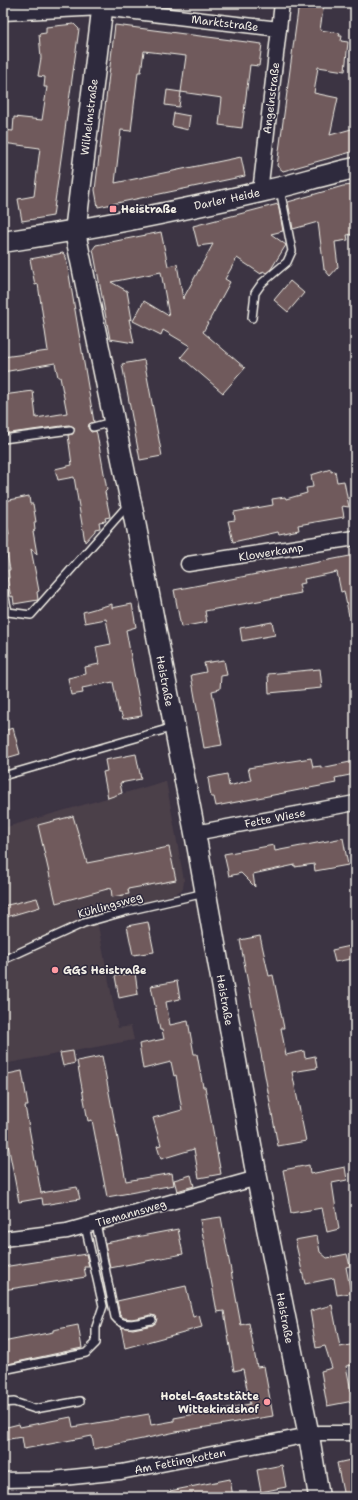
<svg xmlns="http://www.w3.org/2000/svg" width="358" height="1500" viewBox="0 0 358 1500" font-family="'Shantell Sans',sans-serif">
<rect width="100%" height="100%" fill="#3c3443"/>
<filter id="ink" filterUnits="userSpaceOnUse"><feTurbulence type="fractalNoise" baseFrequency=".025" numOctaves="2"/><feDisplacementMap in="SourceGraphic" scale="8" xChannelSelector="R" yChannelSelector="G"/><feConvolveMatrix kernelMatrix="1 2 1 2 8 2 1 2 1" color-interpolation-filters="sRGB"/></filter>
<g filter="url(#ink)">
<path fill="#4b3f4a" d="M 166,781 L 184,880 L 183,889 L 175,894 L 96,915 L 118,1028 L 131,1026 L 134,1040 L 3,1064 L 3,828 Z"/>
<g fill="#6f5a5c" stroke="#f4f1e8">
<path d="M 299,3 L 324,3 L 320,30 L 340,33 L 339,36 L 342,36 L 341,41 L 348,42 L 345,71 L 318,67 L 314,93 L 338,98 L 330,135 L 355,128 L 355,151 L 283,171 L 277,166 Z"/>
<path d="M 74,24 L 79,29 L 53,216 L 22,221 L 18,199 L 34,196 L 40,148 L 3,143 L 3,130 L 13,131 L 14,117 L 42,120 L 47,87 L 44,87 L 45,77 L 38,76 L 41,58 L 39,34 L 46,33 L 46,27 Z"/>
<path d="M 115,25 L 262,44 L 259,66 L 250,65 L 242,128 L 219,125 L 222,98 L 181,92 L 186,56 L 144,51 L 141,72 L 138,72 L 131,131 L 121,130 L 115,183 L 241,157 L 245,176 L 98,207 L 95,190 Z"/>
<path d="M 167,90 L 181,92 L 179,107 L 165,105 Z"/>
<path d="M 174,113 L 190,116 L 188,130 L 172,126 Z"/>
<path d="M 355,185 L 355,234 L 347,235 L 348,240 L 335,242 L 338,267 L 330,276 L 324,269 L 318,222 L 293,229 L 288,202 L 343,186 Z"/>
<path d="M 278,204 L 283,231 L 271,234 L 286,245 L 271,269 L 266,273 L 263,271 L 261,274 L 237,258 L 225,279 L 230,282 L 203,332 L 245,368 L 223,393 L 181,357 L 190,346 L 163,330 L 161,335 L 133,321 L 144,301 L 169,316 L 161,272 L 111,282 L 127,291 L 132,320 L 129,319 L 134,343 L 110,339 L 93,249 L 96,245 L 161,232 L 168,266 L 177,264 L 183,299 L 213,244 L 198,246 L 193,226 Z"/>
<path d="M 63,253 L 66,257 L 94,422 L 89,424 L 88,428 L 91,432 L 96,431 L 97,434 L 107,490 L 105,492 L 110,517 L 105,518 L 106,521 L 99,522 L 100,528 L 95,529 L 95,531 L 85,542 L 74,477 L 58,480 L 55,469 L 72,465 L 68,435 L 73,434 L 74,427 L 69,425 L 3,434 L 3,395 L 33,391 L 36,418 L 67,413 L 60,377 L 58,377 L 55,363 L 3,372 L 3,357 L 48,351 L 38,284 L 35,285 L 30,259 Z"/>
<path d="M 290,281 L 304,293 L 288,312 L 274,300 Z"/>
<path d="M 144,360 L 162,456 L 140,460 L 122,364 Z"/>
<path d="M 331,469 L 331,472 L 335,471 L 337,482 L 344,481 L 349,507 L 342,506 L 344,517 L 298,525 L 299,530 L 279,534 L 278,532 L 233,542 L 228,521 L 235,520 L 234,512 L 273,505 L 272,499 L 285,497 L 286,499 L 307,493 L 306,488 L 313,487 L 311,475 Z"/>
<path d="M 29,496 L 30,504 L 33,504 L 36,522 L 34,522 L 35,530 L 33,531 L 37,554 L 31,549 L 39,591 L 37,592 L 38,600 L 14,604 L 13,596 L 11,597 L 7,578 L 9,578 L 8,570 L 10,570 L 5,544 L 8,543 L 6,535 L 9,535 L 4,509 L 6,508 L 5,501 Z"/>
<path d="M 355,555 L 355,615 L 349,616 L 344,591 L 341,592 L 337,572 L 304,579 L 305,583 L 299,584 L 301,593 L 205,611 L 207,622 L 181,627 L 174,590 Z"/>
<path d="M 112,604 L 112,608 L 132,604 L 136,627 L 126,630 L 142,716 L 123,719 L 121,713 L 119,713 L 113,682 L 82,688 L 83,693 L 71,695 L 68,678 L 86,674 L 85,667 L 99,664 L 96,647 L 111,644 L 106,619 L 85,623 L 83,612 Z"/>
<path d="M 272,622 L 275,635 L 242,641 L 240,628 Z"/>
<path d="M 224,660 L 227,675 L 221,676 L 220,689 L 212,691 L 222,745 L 204,748 L 191,675 L 206,672 L 204,663 Z"/>
<path d="M 320,669 L 322,688 L 269,693 L 268,674 Z"/>
<path d="M 13,728 L 20,754 L 3,759 L 3,731 Z"/>
<path d="M 136,754 L 141,779 L 120,783 L 122,793 L 108,798 L 103,772 L 107,771 L 105,760 Z"/>
<path d="M 311,758 L 313,767 L 321,766 L 321,768 L 355,761 L 355,774 L 335,778 L 336,783 L 216,806 L 214,797 L 211,797 L 208,778 L 227,774 L 229,786 L 251,780 L 248,768 Z"/>
<path d="M 73,816 L 87,863 L 169,847 L 176,880 L 128,889 L 129,894 L 112,897 L 111,888 L 56,903 L 38,825 Z"/>
<path d="M 343,838 L 348,865 L 315,871 L 314,864 L 295,867 L 295,865 L 253,874 L 255,887 L 241,873 L 229,876 L 224,854 L 274,845 L 275,851 Z"/>
<path d="M 37,898 L 40,907 L 3,918 L 3,906 Z"/>
<path d="M 148,922 L 154,952 L 133,955 L 127,926 Z"/>
<path d="M 260,936 L 269,976 L 273,975 L 284,1028 L 281,1028 L 286,1055 L 304,1051 L 305,1058 L 315,1056 L 317,1068 L 292,1072 L 306,1141 L 278,1146 L 240,940 Z"/>
<path d="M 355,945 L 355,958 L 335,962 L 332,950 Z"/>
<path d="M 135,973 L 138,994 L 119,998 L 115,976 Z"/>
<path d="M 177,981 L 180,999 L 166,1002 L 170,1025 L 188,1021 L 194,1054 L 197,1054 L 203,1087 L 205,1087 L 221,1174 L 199,1178 L 194,1149 L 161,1159 L 157,1146 L 161,1145 L 153,1118 L 182,1110 L 176,1075 L 174,1076 L 171,1062 L 143,1069 L 139,1044 L 164,1039 L 162,1030 L 160,1030 L 151,986 Z"/>
<path d="M 73,1051 L 75,1063 L 63,1066 L 60,1053 Z"/>
<path d="M 102,1056 L 126,1181 L 172,1173 L 174,1185 L 107,1197 L 92,1120 L 88,1121 L 77,1061 Z"/>
<path d="M 22,1071 L 28,1106 L 25,1106 L 41,1193 L 77,1187 L 80,1199 L 43,1205 L 42,1198 L 19,1202 L 3,1118 L 3,1075 Z"/>
<path d="M 309,1165 L 310,1174 L 345,1167 L 347,1180 L 332,1183 L 339,1229 L 327,1232 L 322,1208 L 291,1213 L 283,1170 Z"/>
<path d="M 191,1175 L 194,1186 L 177,1191 L 174,1180 Z"/>
<path d="M 221,1217 L 241,1325 L 249,1323 L 257,1367 L 264,1366 L 273,1416 L 176,1432 L 94,1449 L 92,1436 L 24,1449 L 22,1437 L 3,1440 L 3,1428 L 19,1424 L 20,1427 L 71,1417 L 73,1427 L 149,1414 L 151,1425 L 174,1421 L 174,1418 L 250,1404 L 243,1369 L 234,1371 L 224,1311 L 217,1312 L 200,1220 Z"/>
<path d="M 178,1229 L 183,1254 L 110,1268 L 105,1243 Z"/>
<path d="M 317,1236 L 320,1252 L 327,1258 L 347,1254 L 350,1266 L 346,1267 L 351,1293 L 337,1295 L 334,1278 L 305,1284 L 295,1240 Z"/>
<path d="M 86,1254 L 89,1267 L 84,1267 L 86,1277 L 3,1290 L 3,1267 Z"/>
<path d="M 186,1286 L 193,1317 L 199,1315 L 202,1327 L 125,1348 L 121,1327 L 133,1329 L 153,1325 L 157,1319 L 156,1316 L 151,1315 L 132,1319 L 124,1318 L 120,1315 L 117,1301 Z"/>
<path d="M 332,1305 L 340,1347 L 355,1344 L 355,1365 L 346,1366 L 353,1401 L 327,1406 L 321,1371 L 332,1368 L 325,1346 L 316,1348 L 310,1311 Z"/>
<path d="M 78,1325 L 82,1348 L 3,1365 L 3,1342 L 53,1332 L 53,1330 Z"/>
<path d="M 355,1459 L 355,1497 L 344,1497 L 337,1463 Z"/>
<path d="M 282,1465 L 286,1487 L 261,1492 L 257,1470 Z"/>
<path d="M 230,1479 L 233,1497 L 170,1497 L 170,1491 Z"/>
</g>
<g fill="none" stroke-linecap="round" stroke-linejoin="round">
<defs>
<g id="lane">
<path d="M 252,318 L 255,293 L 262,283 L 287,262 L 292,251 L 280,189"/>
<path d="M 93,427 L 112,422"/>
<path d="M 3,439 L 70,430"/>
<path d="M 3,588 L 8,612 L 31,615 L 128,505"/>
<path d="M 3,776 L 174,727"/>
<path d="M 3,960 L 84,923 L 127,911 L 205,893"/>
<path d="M 96,1223 L 115,1317 C 124,1329 139,1322 152,1320"/>
<path d="M 3,1370 L 86,1353 L 96,1343 L 96,1327 L 103,1306 L 85,1226"/>
<path d="M 3,1403 L 14,1402 L 35,1409 L 80,1401"/>
</g>
<g id="street">
<path d="M 3,13 L 102,8 L 279,29"/>
<path d="M 260,192 L 282,3"/>
<path d="M 188,564 L 355,538"/>
<path d="M 195,833 L 355,803"/>
<path d="M 3,1239 L 67,1231 L 257,1178"/>
<path d="M 3,1480 L 53,1479 L 121,1472 L 319,1433 L 355,1433"/>
</g>
<g id="secondary">
<path d="M 103,3 L 75,232 L 135,522 L 195,833 L 257,1178 L 309,1436 L 319,1497"/>
<path d="M 3,242 C 89,229 175,212 260,192 C 292,185 323,175 355,168"/>
</g>
</defs>
<use href="#lane" stroke="#f4f1e8" stroke-width="10"/>
<use href="#street" stroke="#f4f1e8" stroke-width="17"/>
<use href="#secondary" stroke="#f4f1e8" stroke-width="23"/>
<use href="#lane" stroke="#2f2a3d" stroke-width="7"/>
<use href="#street" stroke="#2f2a3d" stroke-width="14"/>
<use href="#secondary" stroke="#2f2a3d" stroke-width="20"/>
</g>
</g>
<g fill="#ff9aa2" stroke="#2f2a3d" stroke-width="1.5">
<rect x="109" y="205" width="8" height="8" rx="2"/>
<circle cx="55" cy="970" r="4"/>
<circle cx="267" cy="1402" r="4"/>
</g>
<g text-anchor="middle" stroke-width="3" stroke-linejoin="round" paint-order="stroke">
<g font-size="11" fill="#f4f1e8" stroke="#2f2a3d">
<text transform="translate(225 23) rotate(7)" y="4">Marktstraße</text>
<text transform="translate(271 98) rotate(-83)" y="4">Angelnstraße</text>
<text transform="translate(89 117) rotate(-83)" y="4">Wilhelmstraße</text>
<text transform="translate(227 199) rotate(-12)" y="4">Darler Heide</text>
<text transform="translate(271 552) rotate(-9)" y="4">Klowerkamp</text>
<text transform="translate(165 681) rotate(79)" y="4">Heistraße</text>
<text transform="translate(275 818) rotate(-11)" y="4">Fette Wiese</text>
<text transform="translate(110 905) rotate(-16)" y="4">Kühlingsweg</text>
<text transform="translate(225 1000) rotate(80)" y="4">Heistraße</text>
<text transform="translate(131 1213) rotate(-16)" y="4">Tiemannsweg</text>
<text transform="translate(285 1318) rotate(79)" y="4">Heistraße</text>
<text transform="translate(180 1461) rotate(-11)" y="4">Am Fettingkotten</text>
</g>
<g font-size="11" font-weight="bold" fill="#f4f1e8" stroke="#2f2a3d" text-anchor="start">
<text x="121" y="213">Heistraße</text>
<text x="63" y="974">GGS Heistraße</text>
<text x="259" y="1400" text-anchor="end">Hotel-Gaststätte<tspan x="259" dy="13">Wittekindshof</tspan></text>
</g>
</g>
<rect width="358" height="1500" fill="none" stroke="#2f2a3d" stroke-width="16"/>
<rect x="8" y="8" width="342" height="1484" fill="none" stroke="#f4f1e8" stroke-width="1.5" filter="url(#ink)"/>
</svg>
